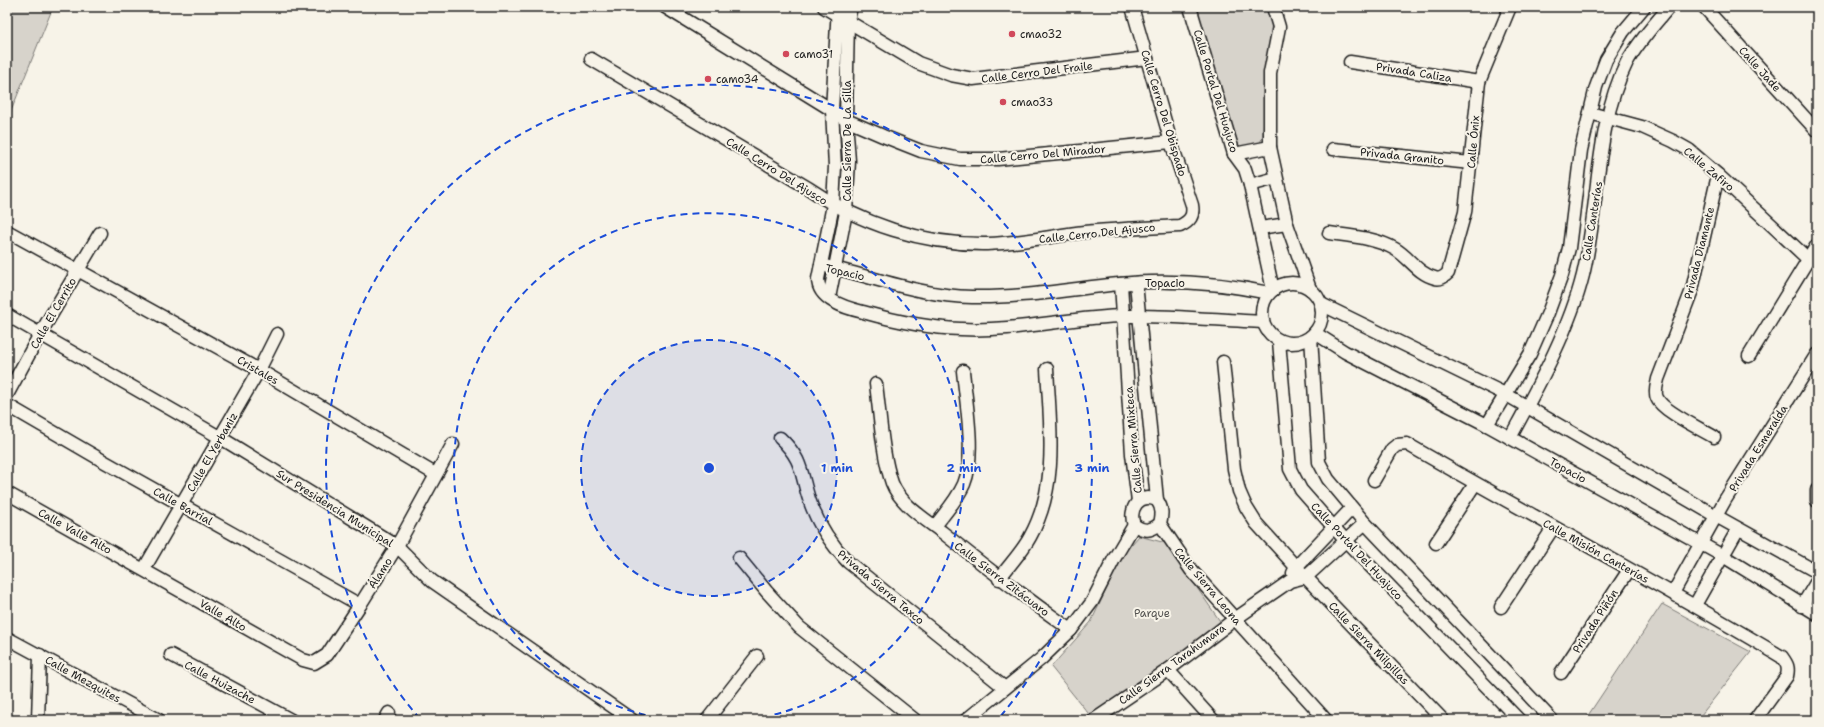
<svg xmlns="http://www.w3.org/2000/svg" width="1824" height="727" viewBox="0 0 1824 727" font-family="'Shantell Sans',sans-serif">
<rect width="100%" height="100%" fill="#f7f3e8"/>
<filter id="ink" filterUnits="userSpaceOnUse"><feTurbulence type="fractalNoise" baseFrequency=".025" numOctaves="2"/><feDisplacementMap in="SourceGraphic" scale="8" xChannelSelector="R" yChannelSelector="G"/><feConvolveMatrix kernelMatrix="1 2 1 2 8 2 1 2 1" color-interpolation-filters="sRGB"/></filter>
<g filter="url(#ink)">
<g fill="#d7d3cb" stroke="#7a7874">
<path d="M 7,7 L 53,7 L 7,121 Z"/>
<path d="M 1193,7 L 1264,7 L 1270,13 L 1272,21 L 1265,85 L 1263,136 L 1260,143 L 1241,147 L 1238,144 Z"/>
<path d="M 1139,536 L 1166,543 L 1222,624 L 1092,718 L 1051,667 L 1091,622 L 1123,554 Z"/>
<path d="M 1662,604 L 1751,652 L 1697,720 L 1585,720 Z"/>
</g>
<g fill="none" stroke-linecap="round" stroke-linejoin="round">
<defs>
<g id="minor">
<path d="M 665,7 L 832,110 L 846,120 L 883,136 L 921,151 L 960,159 L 998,159 L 1171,142"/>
<path d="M 824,7 L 918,63 L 951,75 L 973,79 L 1147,58"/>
<path d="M 838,7 L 832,110 L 835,166 L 833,205 L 818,279 C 818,300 846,308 863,312 C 895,321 928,328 961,329 C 1016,332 1070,317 1124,316 C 1170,315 1217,320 1263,322"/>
<path d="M 1190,7 L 1234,154 L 1245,169 L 1250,185 L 1273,290"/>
<path d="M 1273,7 L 1279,27 L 1270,73 L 1270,147 L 1287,224 L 1310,289"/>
<path d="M 1704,7 L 1817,131"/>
<path d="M 591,59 L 808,188 C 860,224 924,245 987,244 C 1020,243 1052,236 1084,232 C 1116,229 1148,228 1180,226 C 1190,221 1194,216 1192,205 L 1171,142 L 1132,7"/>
<path d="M 1350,62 L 1479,82"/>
<path d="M 1590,113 L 1642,127 L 1673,141 L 1689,150 L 1718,175 L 1809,260"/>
<path d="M 1333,149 L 1471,163"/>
<path d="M 1234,154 L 1270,147"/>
<path d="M 1250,185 L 1276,178"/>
<path d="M 1260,228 L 1287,224"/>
<path d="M 7,231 L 259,370 L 435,474"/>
<path d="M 1329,233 C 1351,236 1376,238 1395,249 C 1409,257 1418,274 1435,278 C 1440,280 1444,277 1448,273 L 1465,212 L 1479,82 L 1510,7"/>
<path d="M 821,265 C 872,276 919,296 972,297 C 1021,298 1070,289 1119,284 C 1169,279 1220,283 1269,293"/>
<circle cx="1292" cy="313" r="30"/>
<path d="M 1136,283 L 1157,500 C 1163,509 1162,515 1160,524 L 1191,570 L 1326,720"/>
<path d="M 1121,284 L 1132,454 L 1138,501"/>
<path d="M 829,298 L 846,212 L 849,161 L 846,120 L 848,20 L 851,7"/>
<path d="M 1321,304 L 1505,394 L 1716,516 L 1817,572"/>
<path d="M 7,315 L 221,438 L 397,546 L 432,581 L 632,720"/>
<path d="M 1315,333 L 1345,352 L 1487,425 L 1723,556 L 1817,614"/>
<path d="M 1311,337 L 1319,462 L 1328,479 L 1365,523 L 1552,720"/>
<path d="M 1279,341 L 1290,469 L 1301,490 L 1345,540 L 1519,720"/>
<path d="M 1749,356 L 1817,245"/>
<path d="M 1223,362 L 1234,469 L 1239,491 L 1246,507 L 1256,523 L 1296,567 L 1443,720"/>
<path d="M 876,384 C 880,414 882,455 892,483 C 900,504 925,519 942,532 C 984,566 1026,598 1071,630"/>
<path d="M 7,395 L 40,334 L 100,233"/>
<path d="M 7,405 L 105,462 L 360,605"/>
<path d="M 1487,425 L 1530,354 L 1548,313 L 1562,275 L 1569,248 L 1581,150 L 1596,87 L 1606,60 L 1623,32 L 1644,7"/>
<path d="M 1714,437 C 1701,429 1662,411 1657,398 C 1654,392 1657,385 1658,379 L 1692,290 L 1718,175"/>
<path d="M 780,438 C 803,460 800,471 809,499 C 817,523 831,544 848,562 L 1005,688"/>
<path d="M 1510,438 C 1537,388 1569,331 1583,275 C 1600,205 1594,128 1627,62 C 1638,42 1654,25 1669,7"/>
<path d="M 1374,480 L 1392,449 L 1397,445 L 1407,444 C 1531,516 1659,583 1782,657 C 1787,664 1789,667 1787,676 L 1755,720"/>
<path d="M 1817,490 L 1817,501"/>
<path d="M 7,493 L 303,660 L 314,663 L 327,655 L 360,605 L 397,546 L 453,444"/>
<path d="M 1134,525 C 1128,509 1139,492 1157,500"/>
<path d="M 1134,525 C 1145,532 1150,531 1160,524"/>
<path d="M 935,526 C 945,513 957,500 964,484 C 976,455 966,403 963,371"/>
<path d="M 1436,543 L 1475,484"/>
<path d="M 739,558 L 767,592 L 799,627 L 915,720"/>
<path d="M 144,569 L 259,370 L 277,334"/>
<path d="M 1293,573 L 1296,567 L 1352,508"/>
<path d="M 999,579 C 1009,565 1022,552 1030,537 C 1059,485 1050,426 1047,369"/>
<path d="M 1673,593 L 1725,500 L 1817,354"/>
<path d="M 1695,605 L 1738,529"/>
<path d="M 1802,606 L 1817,581"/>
<path d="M 1501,607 L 1553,528"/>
<path d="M 7,638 L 159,720"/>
<path d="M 171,655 L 291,720"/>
<path d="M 1168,670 L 1213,720"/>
<path d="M 1561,673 L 1629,570"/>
<path d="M 38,720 L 40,655"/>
<path d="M 385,720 L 389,713"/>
<path d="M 707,720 L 757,656"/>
<path d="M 966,720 L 1041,659 L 1071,630 L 1092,602 L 1114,559 L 1134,525"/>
<path d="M 1094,720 L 1168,670 L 1235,619 L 1290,581 L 1306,577 L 1365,523"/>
</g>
</defs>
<use href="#minor" stroke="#1c1c1c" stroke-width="15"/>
<use href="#minor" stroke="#f7f3e8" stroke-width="12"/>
</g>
</g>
<circle cx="709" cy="468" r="128" fill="#1d4ed8" fill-opacity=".12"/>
<g fill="none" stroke="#1d4ed8" stroke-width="2" stroke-dasharray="7 5">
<circle cx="709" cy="468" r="128"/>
<path d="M669 720A255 255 0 1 1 749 720"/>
<path d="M420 719A383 383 0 1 1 998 719"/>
</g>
<g fill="#d1495b" stroke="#f7f3e8" stroke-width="1.5">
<circle cx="1012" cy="34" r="4"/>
<circle cx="786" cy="54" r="4"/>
<circle cx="708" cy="79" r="4"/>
<circle cx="1003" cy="102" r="4"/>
</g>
<g text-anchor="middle" stroke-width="4" stroke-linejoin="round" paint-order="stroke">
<g font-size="11" fill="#1c1c1c" stroke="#f7f3e8" text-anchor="start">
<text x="1020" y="38">cmao32</text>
<text x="794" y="58">camo31</text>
<text x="716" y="83">camo34</text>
<text x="1011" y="106">cmao33</text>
</g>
<g font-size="11" fill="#1c1c1c" stroke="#f7f3e8">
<text transform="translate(1760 69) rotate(48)" y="4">Calle Jade</text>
<text transform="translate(1037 72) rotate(-7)" y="4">Calle Cerro Del Fraile</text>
<text transform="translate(1414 72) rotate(9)" y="4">Privada Caliza</text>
<text transform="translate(1216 91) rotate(73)" y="4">Calle Portal Del Huajuco</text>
<text transform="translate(1164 113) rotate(73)" y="4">Calle Cerro Del Obispado</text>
<text transform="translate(847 141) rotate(-90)" y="4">Calle Sierra De La Silla</text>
<text transform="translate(1473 142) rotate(-85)" y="4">Calle Ónix</text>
<text transform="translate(1043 154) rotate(-5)" y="4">Calle Cerro Del Mirador</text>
<text transform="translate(1402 156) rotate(6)" y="4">Privada Granito</text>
<text transform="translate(1709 169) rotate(40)" y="4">Calle Zafiro</text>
<text transform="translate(777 171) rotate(32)" y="4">Calle Cerro Del Ajusco</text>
<text transform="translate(1592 221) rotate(-81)" y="4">Calle Canterías</text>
<text transform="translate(1097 233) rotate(-6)" y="4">Calle Cerro Del Ajusco</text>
<text transform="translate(1699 253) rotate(-76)" y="4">Privada Diamante</text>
<text transform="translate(845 272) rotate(13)" y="4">Topacio</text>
<text x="1165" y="287">Topacio</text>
<text transform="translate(53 313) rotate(-60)" y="4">Calle El Cerrito</text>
<text transform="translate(258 370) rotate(30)" y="4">Cristales</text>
<text transform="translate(1133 440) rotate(-95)" y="4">Calle Sierra Mixteca</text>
<text transform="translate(1758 448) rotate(-58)" y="4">Privada Esmeralda</text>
<text transform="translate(212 452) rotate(-60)" y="4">Calle El Yerbaniz</text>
<text transform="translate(1568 470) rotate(29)" y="4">Topacio</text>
<text transform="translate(183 506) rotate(29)" y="4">Calle Barrial</text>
<text transform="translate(335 508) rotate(32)" y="4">Sur Presidencia Municipal</text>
<text transform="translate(75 531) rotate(29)" y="4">Calle Valle Alto</text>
<text transform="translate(1357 551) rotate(47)" y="4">Calle Portal Del Huajuco</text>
<text transform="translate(1596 551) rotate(29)" y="4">Calle Misión Canterías</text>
<text transform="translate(380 573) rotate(-58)" y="4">Álamo</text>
<text transform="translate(1002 579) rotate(37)" y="4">Calle Sierra Zitácuaro</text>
<text transform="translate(1208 586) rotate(50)" y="4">Calle Sierra Leona</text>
<text transform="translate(881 587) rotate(40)" y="4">Privada Sierra Taxco</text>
<text transform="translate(223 615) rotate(30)" y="4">Valle Alto</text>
<text transform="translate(1595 621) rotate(-57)" y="4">Privada Piñón</text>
<text transform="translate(1369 643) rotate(46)" y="4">Calle Sierra Milpillas</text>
<text transform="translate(1172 664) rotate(-36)" y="4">Calle Sierra Tarahumara</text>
<text transform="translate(83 679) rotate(29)" y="4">Calle Mezquites</text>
<text transform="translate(220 682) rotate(28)" y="4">Calle Huizache</text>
</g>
<g font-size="11" fill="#545351" stroke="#f7f3e8">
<text x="1152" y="617">Parque</text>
</g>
</g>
<circle cx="709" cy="468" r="6" fill="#1d4ed8" stroke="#f7f3e8" stroke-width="2"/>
<g font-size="12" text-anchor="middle" font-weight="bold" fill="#1d4ed8" stroke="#f7f3e8" stroke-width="4" stroke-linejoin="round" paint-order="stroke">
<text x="837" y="472">1 min</text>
<text x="964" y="472">2 min</text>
<text x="1092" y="472">3 min</text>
</g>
<rect width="1824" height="727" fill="none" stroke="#f7f3e8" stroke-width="24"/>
<rect x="12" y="12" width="1800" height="703" fill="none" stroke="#1c1c1c" stroke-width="1.5" filter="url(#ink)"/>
</svg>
